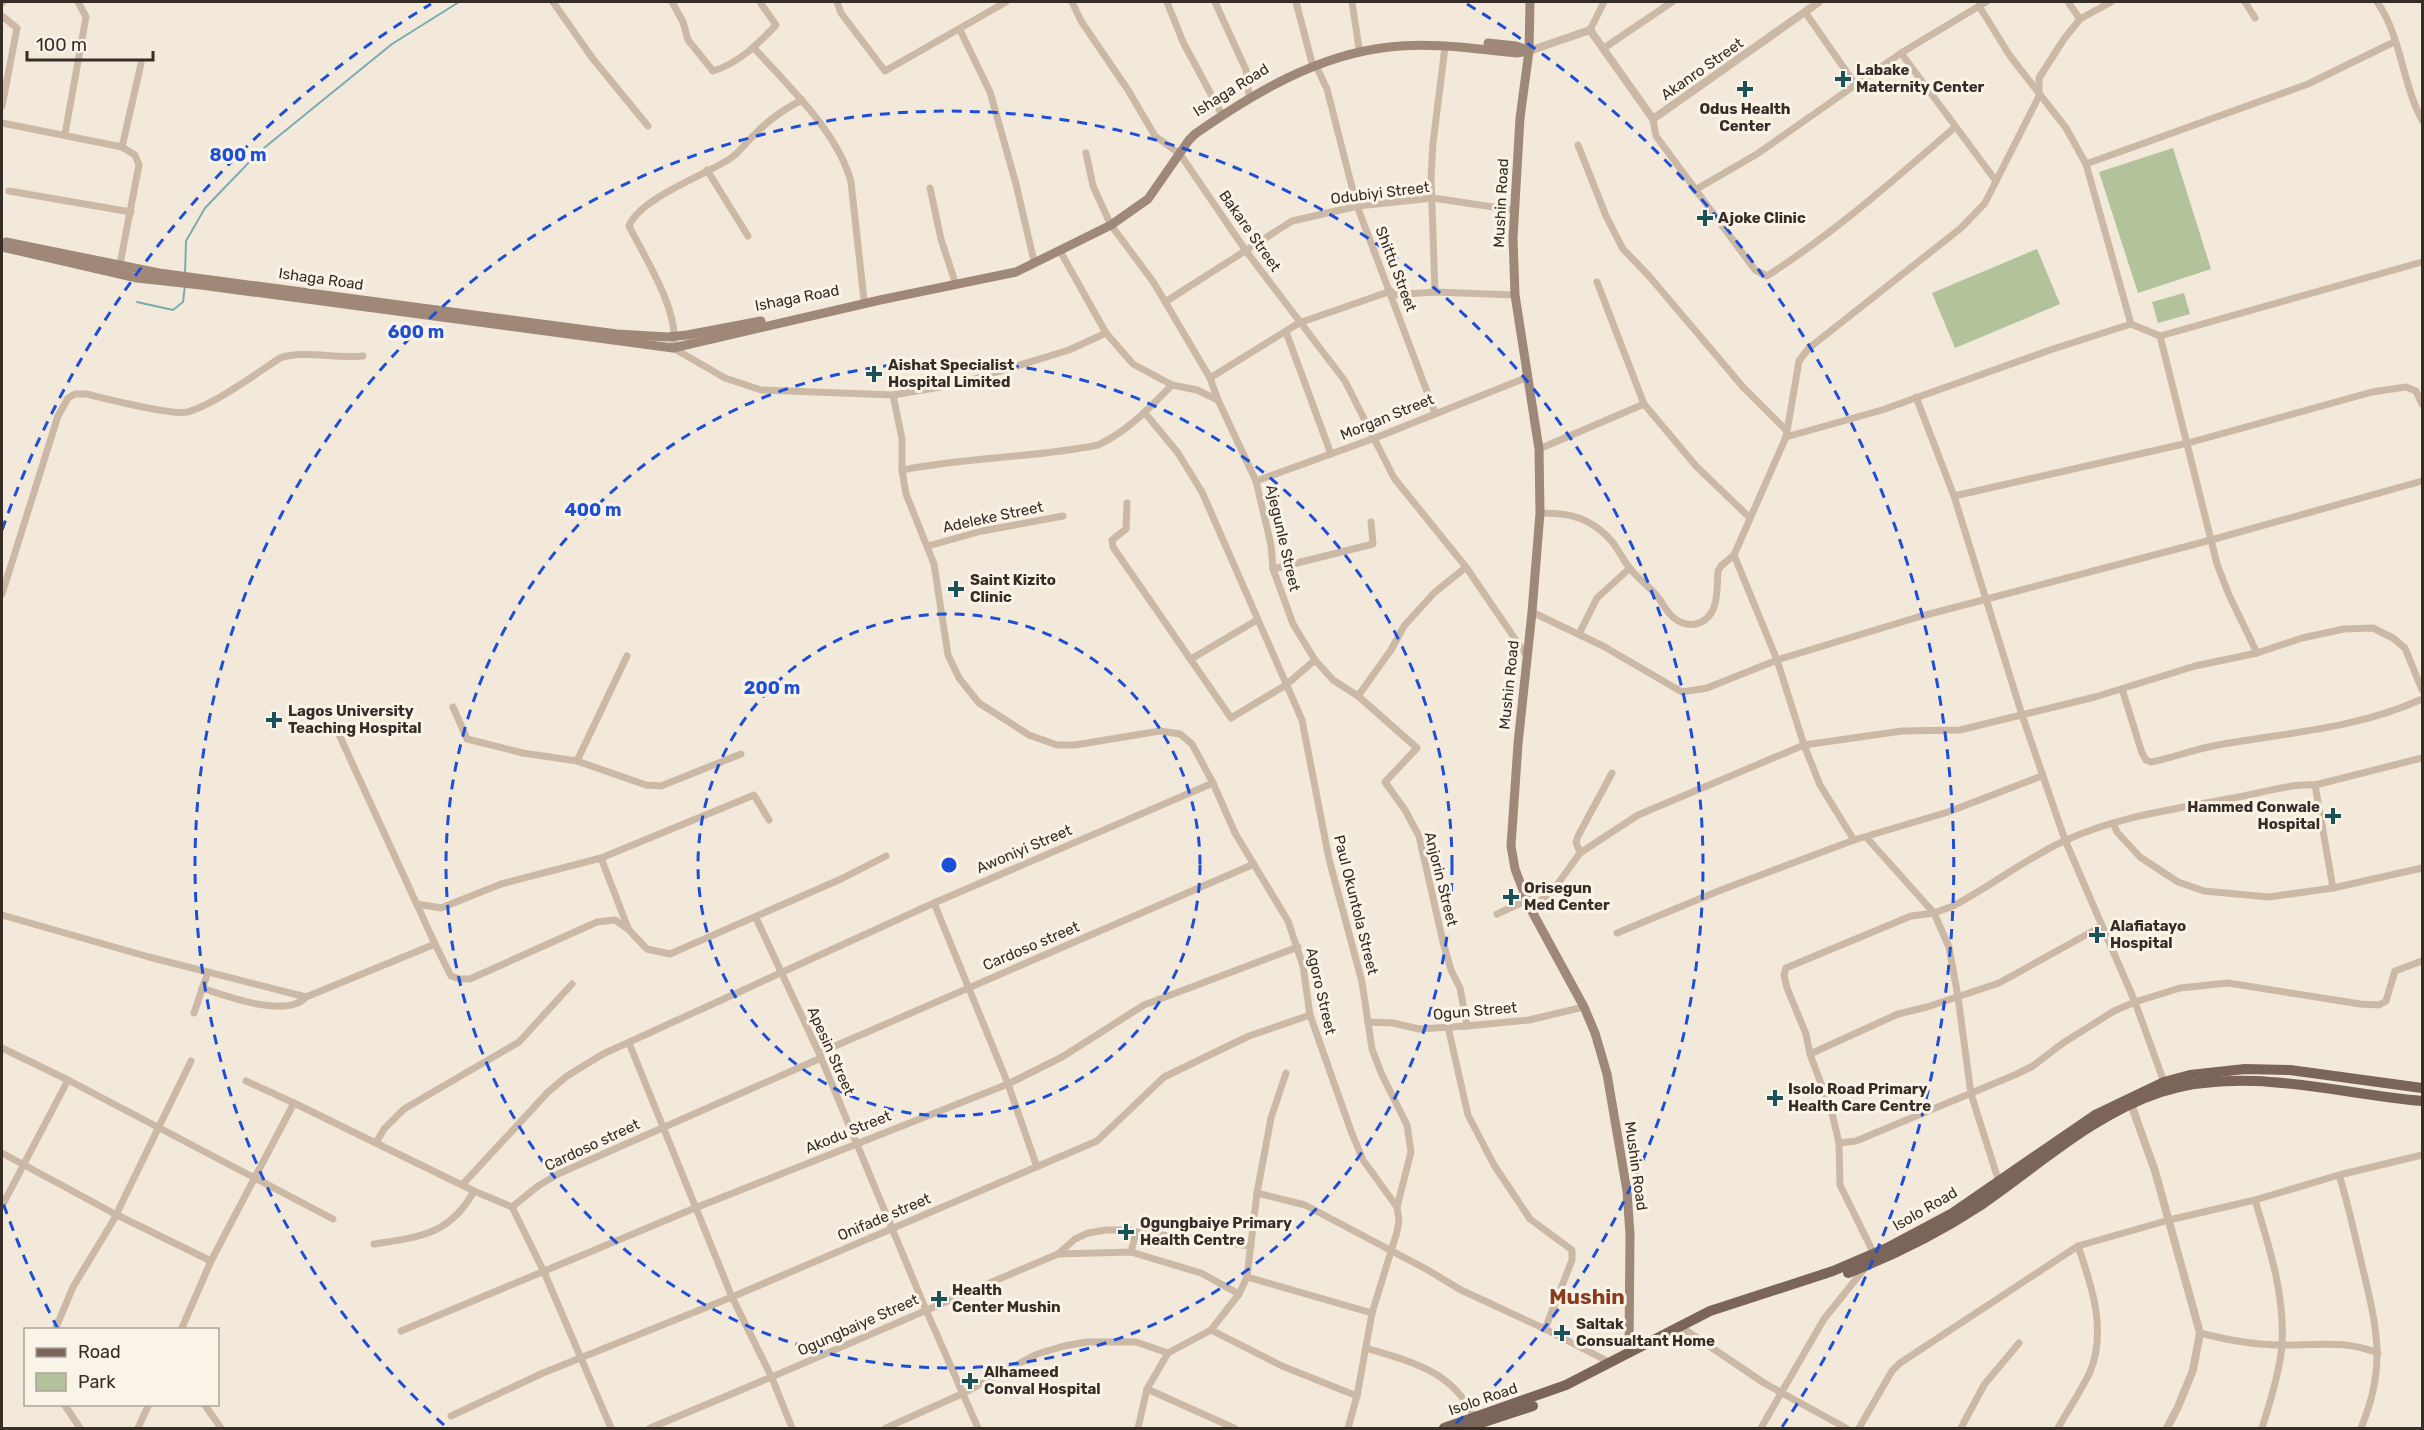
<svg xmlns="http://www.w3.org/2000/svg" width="2424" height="1430" viewBox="0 0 2424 1430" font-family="Rubik,sans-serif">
<rect width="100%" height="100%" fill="#f3e9db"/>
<g fill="#b2c29a">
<path d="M 2173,148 L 2211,269 L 2138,293 L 2099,172 Z"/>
<path d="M 2037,249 L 2060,304 L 1955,348 L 1932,293 Z"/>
<path d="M 2184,293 L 2190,314 L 2158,323 L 2152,302 Z"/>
</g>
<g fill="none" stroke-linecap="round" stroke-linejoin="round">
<g stroke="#79abb1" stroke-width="2">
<path d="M 185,274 L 186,241 L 205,208 L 259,152 L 392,44 L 459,2"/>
<path d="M 137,302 L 173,310 L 183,302 L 185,285"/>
</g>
<g stroke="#cbb9a6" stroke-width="7">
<path d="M 553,2 L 593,59 L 648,126"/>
<path d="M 672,2 L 683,22 L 688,40 L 713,71 C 739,63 758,44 776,25 L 760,2"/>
<path d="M 837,2 L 841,13 L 885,71 L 1006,2"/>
<path d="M 1072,2 L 1081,21 L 1128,90 L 1155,136 L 1180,154 L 1246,251 L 1345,381 L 1394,478 L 1466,567 L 1526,655"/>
<path d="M 1167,2 L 1183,42 L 1221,113"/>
<path d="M 1215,2 L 1246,70 L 1249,95"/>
<path d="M 1296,2 L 1312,63"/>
<path d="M 1352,2 L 1359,48"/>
<path d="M 2068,2 L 2080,19"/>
<path d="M 2245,2 L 2255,18"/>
<path d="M 2377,2 C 2401,35 2402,83 2422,120"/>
<path d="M 2,3 L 3,2"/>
<path d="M 1979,6 L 2010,56 L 2066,128 L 2086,164 L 2131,324"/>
<path d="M 1805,12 L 1855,84"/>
<path d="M 2,16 L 17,28 L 2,106"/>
<path d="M 960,30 L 990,92 L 1016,184 L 1034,261"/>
<path d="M 1590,30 L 1604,2"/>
<path d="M 754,48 C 788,86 838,132 851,182 L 864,300"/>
<path d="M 1604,48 L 1672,2"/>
<path d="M 1901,53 L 1996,181"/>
<path d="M 1316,66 L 1327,89 L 1356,203 L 1435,413"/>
<path d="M 802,100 C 786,108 770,119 757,132 C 748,140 741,151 731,158 C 706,175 640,198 629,226 C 645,258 681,313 673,348 L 725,378 L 761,390 L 893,395 L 958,384 L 1069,350 L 1106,333"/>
<path d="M 1653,119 L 1656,136 L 1755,270 L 1767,276 C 1834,233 1894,180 1954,128"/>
<path d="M 2,123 L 122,147 L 135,155 L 139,165 L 119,269"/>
<path d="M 65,134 L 86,17 L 78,2"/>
<path d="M 1578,145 L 1606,216 L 1623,249 L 1649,276 L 1743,387 L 1787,431"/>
<path d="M 122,147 L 141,64"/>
<path d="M 1086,153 L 1093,186 L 1109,221"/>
<path d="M 2086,164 L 2308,84 L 2394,42"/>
<path d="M 707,170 L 748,236"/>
<path d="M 930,188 L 941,239 L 954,279"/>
<path d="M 1695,190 L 1757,154 L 1901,53 L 1986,2"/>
<path d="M 9,191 L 131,212"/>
<path d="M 1111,225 L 1154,283 L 1210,378 L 1299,323 L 1391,291"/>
<path d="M 1060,251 L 1106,333 L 1133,364 L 1172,385 L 1197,390 L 1218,400 L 1256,481 L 1271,545 L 1273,569 L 1293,624 L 1315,660 L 1333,680 L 1358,696 L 1417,748 L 1385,782 L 1405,810 L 1419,836 L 1443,942 L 1451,970 L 1460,988 L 1467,1026"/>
<path d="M 1597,282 L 1644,404 L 1696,466 L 1750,518"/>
<path d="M 1435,292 L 1431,177 L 1433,143 L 1445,47"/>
<path d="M 1392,295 L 1435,292 L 1515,295"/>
<path d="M 1165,302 L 1292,221 L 1358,206 L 1433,198 L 1513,210"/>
<path d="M 1286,332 L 1331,454"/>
<path d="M 2160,336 L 2217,564 L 2229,595 L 2257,653"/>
<path d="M 1210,378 L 1218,400"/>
<path d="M 893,395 L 902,439 L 902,470 L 906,494 L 934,564 L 948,655 L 959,678 L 979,703 L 990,710 L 1029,735 L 1057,745 L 1075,745 L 1160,731 L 1180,734 L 1192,744 L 1213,783 L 1235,833 L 1288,921 L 1303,966 L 1310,1015 L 1351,1131 L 1363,1160 L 1397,1207"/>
<path d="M 1916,397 L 1954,496 L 2022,715 L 2065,840 L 2135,1002 L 2164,1082"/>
<path d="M 1145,413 L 1178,453 L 1202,492 L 1302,720 L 1329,859 L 1362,982 L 1372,1049 L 1382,1075 L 1407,1125 L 1411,1152 L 1397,1207 L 1399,1220 L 1397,1232 L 1372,1313 L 1357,1396 L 1348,1428"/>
<path d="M 1786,437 L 1799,361 L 1809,348 L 1961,228 L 1985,203 L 2039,96 L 2039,78 L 2064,39 L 2080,19 L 2111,2"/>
<path d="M 1539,449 L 1644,404"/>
<path d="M 902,470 C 967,457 1034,458 1098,445 C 1128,431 1149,408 1172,385"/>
<path d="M 1256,481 L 1375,438 L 1528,377"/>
<path d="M 1954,496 L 2188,443 L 2372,392 L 2406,387 L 2416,391 L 2422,404"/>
<path d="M 1127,503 L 1126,529 L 1112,540 L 1113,547 L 1231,718 L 1286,685 L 1315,660"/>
<path d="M 1540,513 C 1562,513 1582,515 1600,530 C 1613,539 1619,553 1628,566 C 1636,577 1648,585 1657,596 C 1663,603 1666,612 1674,618 C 1688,629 1707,626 1714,607 C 1718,597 1717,582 1718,571 L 1721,566 L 1734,555"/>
<path d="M 928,546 L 982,531 L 1063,516"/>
<path d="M 1273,569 L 1373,544 L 1371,522"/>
<path d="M 2,594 L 58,416 L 68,398 L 75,394 L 86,394 C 104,398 173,416 187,412 C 213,405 256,374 280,358 C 303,350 336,359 363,356"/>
<path d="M 1532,612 L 1603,646 L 1682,692 L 1707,688 L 1777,660 L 1918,617 L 2211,540 L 2422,481"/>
<path d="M 1579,634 L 1597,598 L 1630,568"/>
<path d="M 1191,659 L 1257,620"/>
<path d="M 2122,689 L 2142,753 L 2146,760 L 2151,762 C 2172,758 2192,750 2213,746 C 2283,733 2357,729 2422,699"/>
<path d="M 1358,696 L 1391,650 L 1404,626 L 1434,593 L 1466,567"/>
<path d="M 453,707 L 467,739 L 523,753 L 577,761 L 646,785 L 661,786 L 741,754"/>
<path d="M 336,728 L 435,944 L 451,976 L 460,979 L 470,979 L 597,922 L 615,920 L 628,929 L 647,949 L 670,954 L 841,879 L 886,856"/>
<path d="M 577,761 L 627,656"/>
<path d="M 2315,785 L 2333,888"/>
<path d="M 2113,823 L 2117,832 L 2140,857 L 2178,882 L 2204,891 L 2269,897 L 2333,888 L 2422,868"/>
<path d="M 1867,838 L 1934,913 L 1949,947 L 1958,997 L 1971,1094 L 1999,1182"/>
<path d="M 1854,840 L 1820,785 L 1804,745 L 1777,660 L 1734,555 L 1786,437 L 1882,410 L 2050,350 L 2131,324 L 2160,336 L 2422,262"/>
<path d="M 1580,853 L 1576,842 L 1578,836 L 1612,773"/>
<path d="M 601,858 L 628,928"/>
<path d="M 934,903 L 1008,1084 L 1037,1167"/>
<path d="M 417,904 L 441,908 L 501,884 L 601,858 L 754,795 L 769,820"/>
<path d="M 1529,906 L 1549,896 L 1580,853 L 1638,815 L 1804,745 L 1902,731 L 1960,730 L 2095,697 L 2195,666 L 2257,653 L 2302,638 L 2344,629 L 2373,628 L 2393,638 L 2405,648 L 2422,690"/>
<path d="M 1497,914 L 1521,903 L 1527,902"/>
<path d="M 2,915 L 149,957 L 306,997 L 435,944"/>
<path d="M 756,918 L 819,1053 L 926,1310 L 978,1428"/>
<path d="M 1617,933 L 1721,890 L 1854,840 L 1948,812 L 2042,776"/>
<path d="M 202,988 C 226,996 287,1019 306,997"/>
<path d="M 194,1013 L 208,972"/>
<path d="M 1368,1022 L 1393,1023 L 1419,1029 L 1467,1026 L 1529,1020 L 1584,1007"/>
<path d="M 1448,1027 L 1468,1115 L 1494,1165 L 1530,1219 L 1572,1250 L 1572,1260 L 1545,1329"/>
<path d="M 629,1043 L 732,1297 L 772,1378 L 792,1428"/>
<path d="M 2,1048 L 68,1080 L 333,1219"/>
<path d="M 819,1053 L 1254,864"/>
<path d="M 1810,1054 L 1898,1014 L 1927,1007 L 1999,983 L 2102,926"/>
<path d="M 294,1103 L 474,1191 L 512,1207 L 544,1272 L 611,1428"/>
<path d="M 376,1143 L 384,1129 L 404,1109 L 519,1042 L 572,984"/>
<path d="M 1839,1143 L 1856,1141 L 2017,1074 L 2033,1066 L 2063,1043 L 2114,1011 L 2135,1002 L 2180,988 L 2228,983 L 2360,1004 L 2379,1005 L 2386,1001 L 2395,971 L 2422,961"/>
<path d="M 2,1153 L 115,1214 L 211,1261"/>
<path d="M 2339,1175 C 2348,1203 2354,1232 2361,1261 C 2376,1325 2388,1364 2361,1428"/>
<path d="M 463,1184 L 548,1092 L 567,1076 L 603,1054 L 934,903 L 1213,783"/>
<path d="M 1257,1193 L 1305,1205 L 1426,1269 L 1461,1290 L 1545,1329 L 1611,1363"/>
<path d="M 2255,1200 C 2269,1247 2285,1294 2282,1344 C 2281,1366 2269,1406 2262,1428"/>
<path d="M 2,1206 L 68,1080"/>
<path d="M 512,1207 L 538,1186 L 558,1174 L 821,1058"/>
<path d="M 374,1244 C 419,1237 450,1235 474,1191"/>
<path d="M 1131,1252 L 1136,1232"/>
<path d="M 1058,1254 L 1131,1252 L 1201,1273 L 1239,1294"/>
<path d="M 1874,1254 L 1840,1185 L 1839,1143 L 1832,1113 L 1810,1054 L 1806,1034 L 1787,988 L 1784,975 L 1786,968 L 1911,916 L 1934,913 L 1953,906 C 1991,886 2025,859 2064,841 C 2118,816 2176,809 2233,798 C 2258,794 2291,783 2315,785 L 2422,758"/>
<path d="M 1247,1277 L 1372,1313"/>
<path d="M 1684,1329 L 1764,1383 L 1846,1428"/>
<path d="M 55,1330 L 73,1287 L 113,1221 L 191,1061"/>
<path d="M 181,1330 L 211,1261 L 294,1103 L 246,1081"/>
<path d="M 1211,1330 L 1282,1366 L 1357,1396"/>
<path d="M 401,1331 L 695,1208 L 1008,1084 L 1062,1057 L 1144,1005 L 1298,947"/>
<path d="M 2200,1333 C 2227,1340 2254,1345 2282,1345 C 2318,1346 2342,1339 2378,1353"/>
<path d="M 1366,1348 C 1411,1362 1452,1370 1474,1417"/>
<path d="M 1147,1389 L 1234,1428"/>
<path d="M 64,1404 L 80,1428"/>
<path d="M 204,1404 L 221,1428"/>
<path d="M 451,1416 L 543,1373 L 732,1297 L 1097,1141 L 1164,1077 L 1249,1036 L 1310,1015"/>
<path d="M 138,1428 L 149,1404"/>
<path d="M 650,1428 C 787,1372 922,1311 1058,1254 L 1075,1239 L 1088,1233 L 1106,1230 L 1122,1230 L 1251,1246"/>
<path d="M 886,1428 L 964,1393 L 1037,1354 L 1064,1346 L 1087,1342 L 1136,1342 L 1168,1353"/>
<path d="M 1138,1428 L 1147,1389 L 1168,1353 L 1211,1330 L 1239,1294 L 1247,1277 L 1257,1193 L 1271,1118 L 1286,1073"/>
<path d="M 1761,1428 L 1824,1319 L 1865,1268"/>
<path d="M 1859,1428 L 1892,1371 L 1900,1363 L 2078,1246 L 2169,1220 L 2255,1200 L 2339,1175 L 2422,1155"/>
<path d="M 1961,1428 L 1984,1385 L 2019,1343"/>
<path d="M 2058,1428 C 2068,1410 2081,1391 2090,1372 C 2107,1331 2092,1286 2078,1246"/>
</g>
<g stroke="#cbb9a6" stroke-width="8">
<path d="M 1529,51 L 1590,30 L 1653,119 L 1819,2"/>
<path d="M 2131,1104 L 2155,1171 L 2200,1333 L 2193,1370 L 2178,1407 L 2167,1428"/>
</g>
<g stroke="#9f8877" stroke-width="9">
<path d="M 1530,2 L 1529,51 L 1520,118 L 1513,238 L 1515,295 L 1539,449 L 1540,513 L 1532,612 L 1518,744 L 1511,846 L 1515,869 L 1529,906 L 1584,1007 L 1595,1033 L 1607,1074 L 1627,1191 L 1630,1234 L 1629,1353"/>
<path d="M 1488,43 L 1516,46 L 1527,50"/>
<path d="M 6,242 L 159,273 L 617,334 L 668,337 L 687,335 L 761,321"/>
<path d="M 2,247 L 137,278 L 201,285 L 673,348 L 880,300 L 1016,272 L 1111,225 L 1148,199 L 1189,140 L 1195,134 C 1254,93 1317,55 1389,47 C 1432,42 1475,49 1517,53 L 1529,51"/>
</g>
<g stroke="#7a6558" stroke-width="10">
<path d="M 1848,1273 C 1894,1255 1940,1232 1981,1205 C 2039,1165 2094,1114 2161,1092 C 2246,1065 2337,1094 2422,1101"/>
<path d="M 1444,1428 L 1566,1385 L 1710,1311 L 1833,1271 L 1889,1247 L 1951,1214 L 2095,1115 L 2164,1082 L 2190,1075 L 2245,1069 L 2290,1070 L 2422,1088"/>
<path d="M 1466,1428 L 1533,1406"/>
</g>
</g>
<g fill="none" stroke="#1d4ed8" stroke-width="3" stroke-dasharray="10 8">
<circle cx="949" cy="865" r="251"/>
<circle cx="949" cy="865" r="503"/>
<path d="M444 1425A754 754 0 1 1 1454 1425"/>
<path d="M58 1329A1005 1005 0 0 1 2 1200M2 530A1005 1005 0 0 1 431 4M1467 4A1005 1005 0 0 1 1782 1427"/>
</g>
<g fill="#1b525a" stroke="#faf3e7" stroke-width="2">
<path d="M1840 70h6v6h6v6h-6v6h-6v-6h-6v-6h6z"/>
<path d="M1742 80h6v6h6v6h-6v6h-6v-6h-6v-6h6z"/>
<path d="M1702 209h6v6h6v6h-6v6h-6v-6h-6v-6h6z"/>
<path d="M871 365h6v6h6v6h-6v6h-6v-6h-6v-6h6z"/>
<path d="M953 580h6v6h6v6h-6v6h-6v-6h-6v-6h6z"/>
<path d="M271 711h6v6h6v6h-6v6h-6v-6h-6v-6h6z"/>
<path d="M2330 807h6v6h6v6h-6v6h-6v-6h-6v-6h6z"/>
<path d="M1508 888h6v6h6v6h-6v6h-6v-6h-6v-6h6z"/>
<path d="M2094 926h6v6h6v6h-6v6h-6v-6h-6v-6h6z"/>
<path d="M1772 1089h6v6h6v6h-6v6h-6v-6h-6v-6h6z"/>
<path d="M1123 1223h6v6h6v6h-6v6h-6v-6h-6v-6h6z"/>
<path d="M936 1290h6v6h6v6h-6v6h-6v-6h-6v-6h6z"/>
<path d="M1559 1324h6v6h6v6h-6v6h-6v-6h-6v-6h6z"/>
<path d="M967 1372h6v6h6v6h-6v6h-6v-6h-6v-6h6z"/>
</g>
<g text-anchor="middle" stroke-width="6" stroke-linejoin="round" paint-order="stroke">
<g font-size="15" fill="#372d27" stroke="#faf3e7">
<text transform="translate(1702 69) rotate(-35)" y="5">Akanro Street</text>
<text transform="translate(1231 90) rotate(-32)" y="5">Ishaga Road</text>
<text transform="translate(1380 193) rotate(-7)" y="5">Odubiyi Street</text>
<text transform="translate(1501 203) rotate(-87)" y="5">Mushin Road</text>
<text transform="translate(1250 231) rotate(55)" y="5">Bakare Street</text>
<text transform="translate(1396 269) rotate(69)" y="5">Shittu Street</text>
<text transform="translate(321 279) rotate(8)" y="5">Ishaga Road</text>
<text transform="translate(797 298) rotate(-11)" y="5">Ishaga Road</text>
<text transform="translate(1387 417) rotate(-22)" y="5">Morgan Street</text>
<text transform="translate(993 517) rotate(-12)" y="5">Adeleke Street</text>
<text transform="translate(1283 538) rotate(77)" y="5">Ajegunle Street</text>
<text transform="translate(1509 685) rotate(-84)" y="5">Mushin Road</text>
<text transform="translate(1024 849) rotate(-23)" y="5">Awoniyi Street</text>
<text transform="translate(1441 879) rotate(76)" y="5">Anjorin Street</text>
<text transform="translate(1356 905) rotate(76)" y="5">Paul Okuntola Street</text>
<text transform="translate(1031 946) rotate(-23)" y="5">Cardoso street</text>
<text transform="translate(1321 991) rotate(77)" y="5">Agoro Street</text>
<text transform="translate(1475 1011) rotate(-5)" y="5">Ogun Street</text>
<text transform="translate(831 1051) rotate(66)" y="5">Apesin Street</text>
<text transform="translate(848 1132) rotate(-22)" y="5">Akodu Street</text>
<text transform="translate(592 1145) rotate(-25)" y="5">Cardoso street</text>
<text transform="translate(1636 1166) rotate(82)" y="5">Mushin Road</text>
<text transform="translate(1925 1209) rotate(-30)" y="5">Isolo Road</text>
<text transform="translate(884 1217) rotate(-23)" y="5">Onifade street</text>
<text transform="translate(858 1325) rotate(-24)" y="5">Ogungbaiye Street</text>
<text transform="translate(1483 1399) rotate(-19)" y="5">Isolo Road</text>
</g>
<g font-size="15" font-weight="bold" fill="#372d27" stroke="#faf3e7" text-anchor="start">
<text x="1856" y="75">Labake<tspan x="1856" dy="17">Maternity Center</tspan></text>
<text x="1745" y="114" text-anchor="middle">Odus Health<tspan x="1745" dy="17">Center</tspan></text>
<text x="1718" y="223">Ajoke Clinic</text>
<text x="888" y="370">Aishat Specialist<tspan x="888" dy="17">Hospital Limited</tspan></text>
<text x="970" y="585">Saint Kizito<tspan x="970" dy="17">Clinic</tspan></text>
<text x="288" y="716">Lagos University<tspan x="288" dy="17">Teaching Hospital</tspan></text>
<text x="2320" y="812" text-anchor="end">Hammed Conwale<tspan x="2320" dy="17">Hospital</tspan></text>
<text x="1524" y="893">Orisegun<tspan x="1524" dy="17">Med Center</tspan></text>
<text x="2110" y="931">Alafiatayo<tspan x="2110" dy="17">Hospital</tspan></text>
<text x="1788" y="1094">Isolo Road Primary<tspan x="1788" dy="17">Health Care Centre</tspan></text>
<text x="1140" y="1228">Ogungbaiye Primary<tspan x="1140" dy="17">Health Centre</tspan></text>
<text x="952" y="1295">Health<tspan x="952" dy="17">Center Mushin</tspan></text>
<text x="1576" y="1329">Saltak<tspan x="1576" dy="17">Consualtant Home</tspan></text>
<text x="984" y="1377">Alhameed<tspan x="984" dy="17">Conval Hospital</tspan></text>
</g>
<g font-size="21" font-weight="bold" fill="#893d1d" stroke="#faf3e7">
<text x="1587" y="1304">Mushin</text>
</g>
</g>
<circle cx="949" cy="865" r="9" fill="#1d4ed8" stroke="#faf3e7" stroke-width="3"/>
<g font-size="18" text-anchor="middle" font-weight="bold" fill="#1d4ed8" stroke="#faf3e7" stroke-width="6" stroke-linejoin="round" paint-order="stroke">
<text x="238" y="161">800 m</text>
<text x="416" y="338">600 m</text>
<text x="593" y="516">400 m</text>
<text x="772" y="694">200 m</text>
</g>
<rect width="2424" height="1430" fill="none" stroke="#372d27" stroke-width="6"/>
<rect x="24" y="1328" width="195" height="78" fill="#faf3e7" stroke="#aca49a" stroke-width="1.5"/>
<rect x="36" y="1348" width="30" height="9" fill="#7a6558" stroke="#aca49a" stroke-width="1.5"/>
<text x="78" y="1358" font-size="18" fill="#372d27">Road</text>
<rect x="36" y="1373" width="30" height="18" fill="#b2c29a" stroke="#aca49a" stroke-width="1.5"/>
<text x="78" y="1388" font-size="18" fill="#372d27">Park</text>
<path d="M27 51v9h126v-9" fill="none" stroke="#372d27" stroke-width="3"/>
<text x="36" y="51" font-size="18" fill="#372d27" stroke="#faf3e7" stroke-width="4.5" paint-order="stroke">100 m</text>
</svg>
